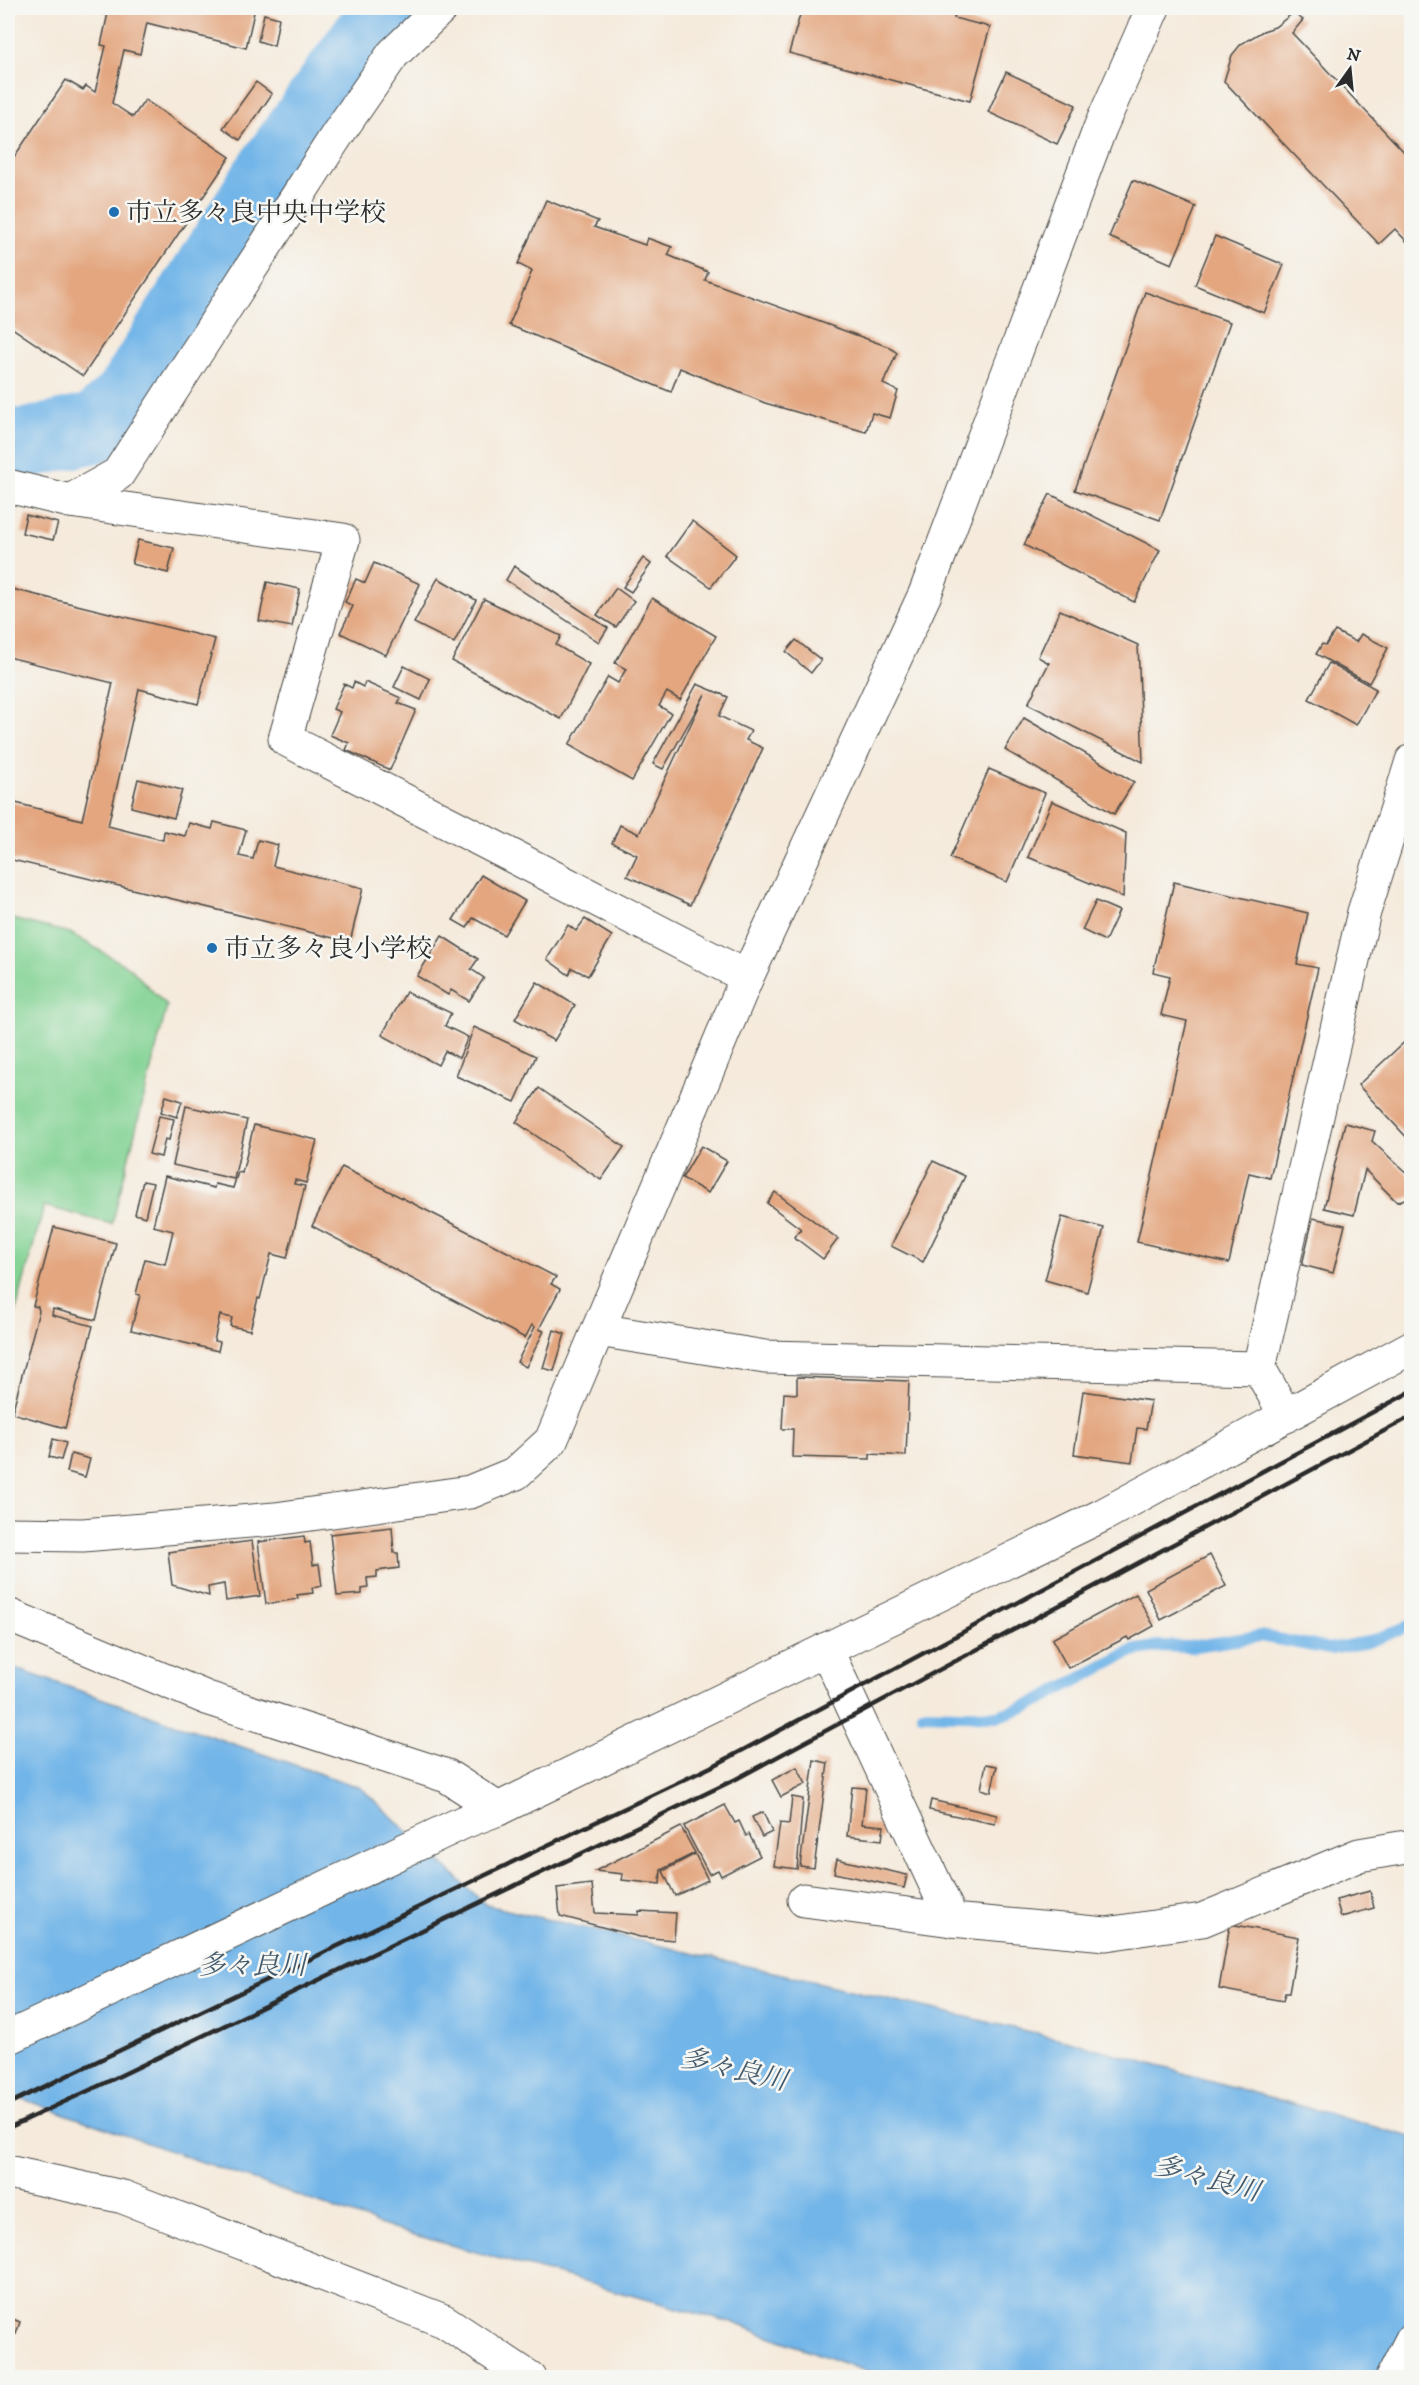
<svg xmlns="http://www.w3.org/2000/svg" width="1419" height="2385" viewBox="0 0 1419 2385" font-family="'IM FELL DW Pica','Noto Serif JP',serif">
<rect width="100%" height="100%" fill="#f6f6f2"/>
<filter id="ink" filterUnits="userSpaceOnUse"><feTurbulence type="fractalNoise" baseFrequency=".0167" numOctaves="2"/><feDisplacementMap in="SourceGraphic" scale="12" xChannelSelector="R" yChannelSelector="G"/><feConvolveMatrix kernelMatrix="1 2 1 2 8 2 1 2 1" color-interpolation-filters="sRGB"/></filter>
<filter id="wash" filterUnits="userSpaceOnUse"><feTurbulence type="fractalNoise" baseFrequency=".008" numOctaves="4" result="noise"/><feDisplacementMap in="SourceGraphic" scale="24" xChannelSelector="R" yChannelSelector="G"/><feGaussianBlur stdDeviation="1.35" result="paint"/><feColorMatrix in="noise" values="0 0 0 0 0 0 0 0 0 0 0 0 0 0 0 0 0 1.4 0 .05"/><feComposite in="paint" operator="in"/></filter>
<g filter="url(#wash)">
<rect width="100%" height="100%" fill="#f5eadb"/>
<path fill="#81d293" stroke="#567e5f" stroke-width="1.5" d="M 8,918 L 70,933 L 130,968 L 167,1006 L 112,1224 L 44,1206 L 8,1340 Z"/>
<path fill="#72b5e8" stroke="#4e708a" stroke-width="1.5" d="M 8,1666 L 361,1788 L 486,1905 L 1069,2041 L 1411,2137 L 1411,2377 L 882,2377 L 742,2326 L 393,2229 L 8,2094 Z"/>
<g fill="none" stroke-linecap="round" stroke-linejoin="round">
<path stroke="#72b5e8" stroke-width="12" d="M 922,1714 L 998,1716 L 1030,1705 L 1132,1651 L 1160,1646 L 1189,1647 L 1260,1636 L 1330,1649 L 1368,1642 L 1412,1625"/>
<path stroke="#72b5e8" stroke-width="70" d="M 8,442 L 19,445 L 98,427 L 129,397 L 264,182 L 387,8"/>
</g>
<g id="blocks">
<g fill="#e3a67f">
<path d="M 88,8 L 255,8 L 246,48 L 147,23 L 140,54 L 124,50 L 112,103 L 133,117 L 145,100 L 230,157 L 83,376 L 8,325 L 8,166 L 66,80 L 83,90 L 86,86 L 95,92 L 106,46 L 101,45 L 108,13 Z"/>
<path d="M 802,8 L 929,8 L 955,15 L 954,18 L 990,27 L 970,101 L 789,53 Z"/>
<path d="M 1293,13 L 1303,20 L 1292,33 L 1407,155 L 1412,151 L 1412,247 L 1395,229 L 1379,244 L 1224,81 L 1232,55 L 1241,44 L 1263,31 L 1275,27 Z"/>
<path d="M 264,14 L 279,18 L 274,46 L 258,41 Z"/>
<path d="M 1006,72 L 1076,105 L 1057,144 L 988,112 Z"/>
<path d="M 256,82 L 272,94 L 240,140 L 223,128 Z"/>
<path d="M 1133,180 L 1196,207 L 1172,264 L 1109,237 Z"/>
<path d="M 546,200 L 598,221 L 594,227 L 645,245 L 647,238 L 672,247 L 668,255 L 708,272 L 705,280 L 889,347 L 897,353 L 883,384 L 898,391 L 890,418 L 872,413 L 866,432 L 765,403 L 680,368 L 671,392 L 509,325 L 532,271 L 518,264 Z"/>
<path d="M 1215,236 L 1284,265 L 1264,313 L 1195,285 Z"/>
<path d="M 1145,292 L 1230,322 L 1160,520 L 1075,490 Z"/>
<path d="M 1050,494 L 1160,550 L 1134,602 L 1024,545 Z"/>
<path d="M 26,515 L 58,523 L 53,540 L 22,533 Z"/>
<path d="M 692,521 L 736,555 L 711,587 L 667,556 Z"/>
<path d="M 138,540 L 174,548 L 168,573 L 132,564 Z"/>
<path d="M 643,558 L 651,564 L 631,592 L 623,587 Z"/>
<path d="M 374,563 L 420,584 L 386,655 L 340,633 L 353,606 L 345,602 L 356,579 L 365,583 Z"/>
<path d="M 514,566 L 608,628 L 599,642 L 506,580 Z"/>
<path d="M 438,578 L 476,600 L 454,643 L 414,623 Z"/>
<path d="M 267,582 L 300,589 L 292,627 L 259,621 Z"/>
<path d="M 8,588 L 215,639 L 198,704 L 139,689 L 108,826 L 163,840 L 164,831 L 185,836 L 189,823 L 212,829 L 214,822 L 246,830 L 239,856 L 253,859 L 258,840 L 278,845 L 273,866 L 363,888 L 350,942 L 8,859 L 8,801 L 82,820 L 113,683 L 8,657 Z"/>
<path d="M 616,588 L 634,601 L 616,627 L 597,615 Z"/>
<path d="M 652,598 L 716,636 L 680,700 L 667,692 L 659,706 L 671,713 L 632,781 L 569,745 L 608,677 L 618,683 L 626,669 L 615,663 Z"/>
<path d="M 484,599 L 561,636 L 556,645 L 589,664 L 561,719 L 452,661 Z"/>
<path d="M 1060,610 L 1138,645 L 1143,762 L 1028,704 L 1049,663 L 1038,657 Z"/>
<path d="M 1335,631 L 1356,642 L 1361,634 L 1388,648 L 1369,683 L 1316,654 L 1322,644 L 1326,645 Z"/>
<path d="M 796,640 L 821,660 L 811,673 L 786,652 Z"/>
<path d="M 1329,663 L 1376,689 L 1356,725 L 1309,699 Z"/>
<path d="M 404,666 L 430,679 L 421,700 L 394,687 Z"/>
<path d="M 354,682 L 363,687 L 365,682 L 401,698 L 398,703 L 416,710 L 390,770 L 346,750 L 349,743 L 330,735 L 340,712 L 333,709 L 344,684 L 352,688 Z"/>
<path d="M 697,684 L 728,697 L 719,716 L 751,731 L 746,740 L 763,748 L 690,905 L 627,876 L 637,855 L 612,843 L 620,825 L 639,834 L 705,694 L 663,769 L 653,764 Z"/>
<path d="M 1024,718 L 1134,782 L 1114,814 L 1005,750 Z"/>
<path d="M 989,769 L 1045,793 L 1007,882 L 950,858 Z"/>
<path d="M 138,779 L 182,790 L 174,818 L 131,807 Z"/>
<path d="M 1052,801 L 1126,833 L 1123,897 L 1028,857 Z"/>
<path d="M 481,875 L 525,901 L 504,935 L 473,918 L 467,928 L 453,920 Z"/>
<path d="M 1174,882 L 1308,913 L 1297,964 L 1318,968 L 1270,1178 L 1249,1173 L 1229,1263 L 1137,1242 L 1187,1021 L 1161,1015 L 1170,976 L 1153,972 Z"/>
<path d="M 1096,901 L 1119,911 L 1105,941 L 1082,930 Z"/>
<path d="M 585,919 L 612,936 L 588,976 L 572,968 L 569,975 L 547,959 L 568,925 L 576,931 Z"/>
<path d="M 442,936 L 478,959 L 471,969 L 484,978 L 469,1001 L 451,990 L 448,995 L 417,976 Z"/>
<path d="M 537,982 L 575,1005 L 554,1041 L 515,1019 Z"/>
<path d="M 406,992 L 451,1013 L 445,1026 L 468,1037 L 459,1058 L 445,1051 L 438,1065 L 382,1035 Z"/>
<path d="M 474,1027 L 536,1056 L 515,1102 L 456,1076 Z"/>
<path d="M 1412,1035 L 1412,1143 L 1358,1085 Z"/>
<path d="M 539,1088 L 624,1147 L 601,1180 L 516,1122 Z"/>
<path d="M 166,1096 L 182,1101 L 177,1117 L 161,1112 Z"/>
<path d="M 186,1106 L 247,1120 L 234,1179 L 173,1165 Z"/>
<path d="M 159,1116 L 174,1119 L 169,1140 L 165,1139 L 161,1157 L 149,1154 Z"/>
<path d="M 1345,1123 L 1375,1131 L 1372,1141 L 1412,1178 L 1412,1196 L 1397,1202 L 1365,1170 L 1354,1215 L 1324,1208 Z"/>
<path d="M 254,1125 L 317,1140 L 306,1183 L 295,1180 L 294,1184 L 305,1186 L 287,1258 L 271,1254 L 260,1299 L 258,1298 L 250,1330 L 230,1326 L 232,1318 L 220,1315 L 214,1341 L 220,1342 L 218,1351 L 131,1330 L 140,1295 L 136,1294 L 145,1259 L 165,1264 L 173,1231 L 153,1226 L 165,1176 L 214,1188 L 215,1184 L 233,1188 L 238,1172 L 242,1173 Z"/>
<path d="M 701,1146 L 727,1161 L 708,1193 L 682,1178 Z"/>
<path d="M 933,1161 L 965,1176 L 923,1262 L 891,1246 Z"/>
<path d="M 342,1167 L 556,1277 L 551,1284 L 560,1289 L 539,1329 L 544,1331 L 526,1367 L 517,1362 L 535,1327 L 532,1325 L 525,1338 L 312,1226 Z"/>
<path d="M 143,1181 L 153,1183 L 145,1217 L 135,1214 Z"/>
<path d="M 775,1192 L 838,1239 L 823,1259 L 794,1237 L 801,1229 L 767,1203 Z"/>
<path d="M 1062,1217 L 1104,1228 L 1087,1292 L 1045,1280 Z"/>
<path d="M 1313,1218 L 1345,1225 L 1333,1273 L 1302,1265 Z"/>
<path d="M 54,1227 L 116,1243 L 96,1320 L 53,1309 L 52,1315 L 93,1326 L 65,1428 L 12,1413 L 39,1311 L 38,1307 L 33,1306 Z"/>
<path d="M 554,1330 L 565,1334 L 554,1371 L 543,1368 Z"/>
<path d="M 797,1377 L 909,1381 L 906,1456 L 870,1454 L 870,1459 L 792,1457 L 793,1429 L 782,1429 L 784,1393 L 797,1394 Z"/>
<path d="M 1083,1391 L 1151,1401 L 1146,1429 L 1137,1428 L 1132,1462 L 1074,1454 Z"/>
<path d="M 53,1439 L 66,1443 L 61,1460 L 49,1457 Z"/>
<path d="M 71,1454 L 90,1459 L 85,1477 L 67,1472 Z"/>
<path d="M 392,1527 L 394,1553 L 398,1553 L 399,1568 L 377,1571 L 377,1577 L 367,1578 L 368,1588 L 362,1589 L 362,1594 L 337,1596 L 330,1534 Z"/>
<path d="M 304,1536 L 305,1543 L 310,1542 L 313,1565 L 319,1564 L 322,1586 L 312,1588 L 313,1593 L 297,1595 L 298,1599 L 266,1604 L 258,1542 Z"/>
<path d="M 252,1541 L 260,1596 L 226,1601 L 224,1584 L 208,1587 L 209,1596 L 172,1585 L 168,1552 Z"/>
<path d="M 1210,1555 L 1226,1586 L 1161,1620 L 1146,1589 Z"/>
<path d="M 1136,1594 L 1154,1626 L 1129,1640 L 1127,1637 L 1068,1668 L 1052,1639 Z"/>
<path d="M 814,1760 L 828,1763 L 814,1868 L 800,1866 Z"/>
<path d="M 986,1764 L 997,1766 L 991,1792 L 981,1789 Z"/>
<path d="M 797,1767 L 806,1784 L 781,1797 L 772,1780 Z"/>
<path d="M 852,1787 L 866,1788 L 862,1824 L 884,1826 L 882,1840 L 847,1836 Z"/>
<path d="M 792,1797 L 803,1799 L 797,1869 L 774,1866 L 780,1823 L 789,1824 Z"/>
<path d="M 931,1800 L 997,1815 L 995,1824 L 929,1810 Z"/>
<path d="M 725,1805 L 735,1823 L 739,1821 L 746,1836 L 749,1834 L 760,1856 L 721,1876 L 718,1870 L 709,1874 L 684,1826 Z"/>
<path d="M 763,1812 L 772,1832 L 762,1837 L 752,1817 Z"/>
<path d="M 681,1827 L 695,1853 L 661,1870 L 660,1884 L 622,1880 L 623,1874 L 595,1871 Z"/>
<path d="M 695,1854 L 708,1880 L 675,1896 L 663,1871 Z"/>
<path d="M 837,1859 L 907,1875 L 904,1888 L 834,1873 Z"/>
<path d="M 592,1884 L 595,1913 L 639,1915 L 639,1911 L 676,1913 L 674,1940 L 640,1937 L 560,1916 L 557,1888 Z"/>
<path d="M 1370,1891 L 1374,1908 L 1341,1917 L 1336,1900 Z"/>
<path d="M 1230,1924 L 1299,1937 L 1289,1993 L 1285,1993 L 1283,2001 L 1219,1989 Z"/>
<path d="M 8,2317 L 20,2322 L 16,2334 L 8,2331 Z"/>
</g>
</g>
</g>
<g filter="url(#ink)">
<use href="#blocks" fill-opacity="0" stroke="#494845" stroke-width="1.5"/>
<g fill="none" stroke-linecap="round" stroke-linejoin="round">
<defs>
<g id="minor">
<path d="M 8,486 L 70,501 L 343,540 L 285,739 L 747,977"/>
<path d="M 70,501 L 118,474 L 337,135 L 393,54 L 441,8"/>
<path d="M 598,1330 L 765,1357 L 1259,1368 L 1286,1416"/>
<path d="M 1259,1368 L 1364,912 L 1412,761"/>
<path d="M 8,1534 L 83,1535 L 275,1519 L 470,1492 L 516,1473 L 551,1441 L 747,977 L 925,594 L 1100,128 L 1153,8"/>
<path d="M 8,1615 L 207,1698 L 447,1776 L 498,1809"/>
<path d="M 826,1649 L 952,1920"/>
<path d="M 804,1900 L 952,1920 L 1106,1934 L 1202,1920 L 1359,1855 L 1412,1846"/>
<path d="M 8,2038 L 464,1822 L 498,1809 L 1103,1515 L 1412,1347"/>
<path d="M 8,2172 L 123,2197 L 444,2321 L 530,2378"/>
</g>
<path id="major" d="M 1392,2378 L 1412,2339"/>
</defs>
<use href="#minor" stroke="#494845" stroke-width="35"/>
<use href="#major" stroke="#494845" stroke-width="35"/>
<use href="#minor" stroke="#fff" stroke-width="33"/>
<use href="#major" stroke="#fff" stroke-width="33"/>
<g stroke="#2b2b2b" stroke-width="4.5">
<path d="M 8,2104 L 717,1764 L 1412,1391"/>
<path d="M 8,2128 L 105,2083 L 736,1779 L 1412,1416"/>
</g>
</g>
</g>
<g fill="#1f6fb2" stroke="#f6f6f2" stroke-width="2">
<circle cx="114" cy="212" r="6"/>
<circle cx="212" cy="948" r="6"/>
</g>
<g text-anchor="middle" stroke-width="5" stroke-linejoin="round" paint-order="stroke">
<g font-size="26" fill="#2b2b2b" stroke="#f6f6f2" text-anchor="start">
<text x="126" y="221">市立多々良中央中学校</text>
<text x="224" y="957">市立多々良小学校</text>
</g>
<g font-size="27" font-style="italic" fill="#445b6d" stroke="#f6f6f2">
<text x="252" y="1974">多々良川</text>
<text transform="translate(734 2069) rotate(13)" y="9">多々良川</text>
<text transform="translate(1207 2178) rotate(15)" y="9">多々良川</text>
</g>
</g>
<rect width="1419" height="2385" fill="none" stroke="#f6f6f2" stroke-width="30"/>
<g transform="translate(1350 69) rotate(15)" stroke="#f6f6f2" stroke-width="4.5" paint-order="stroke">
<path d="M0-4.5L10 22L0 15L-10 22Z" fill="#2b2b2b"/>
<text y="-9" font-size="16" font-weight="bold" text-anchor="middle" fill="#2b2b2b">N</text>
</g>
</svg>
